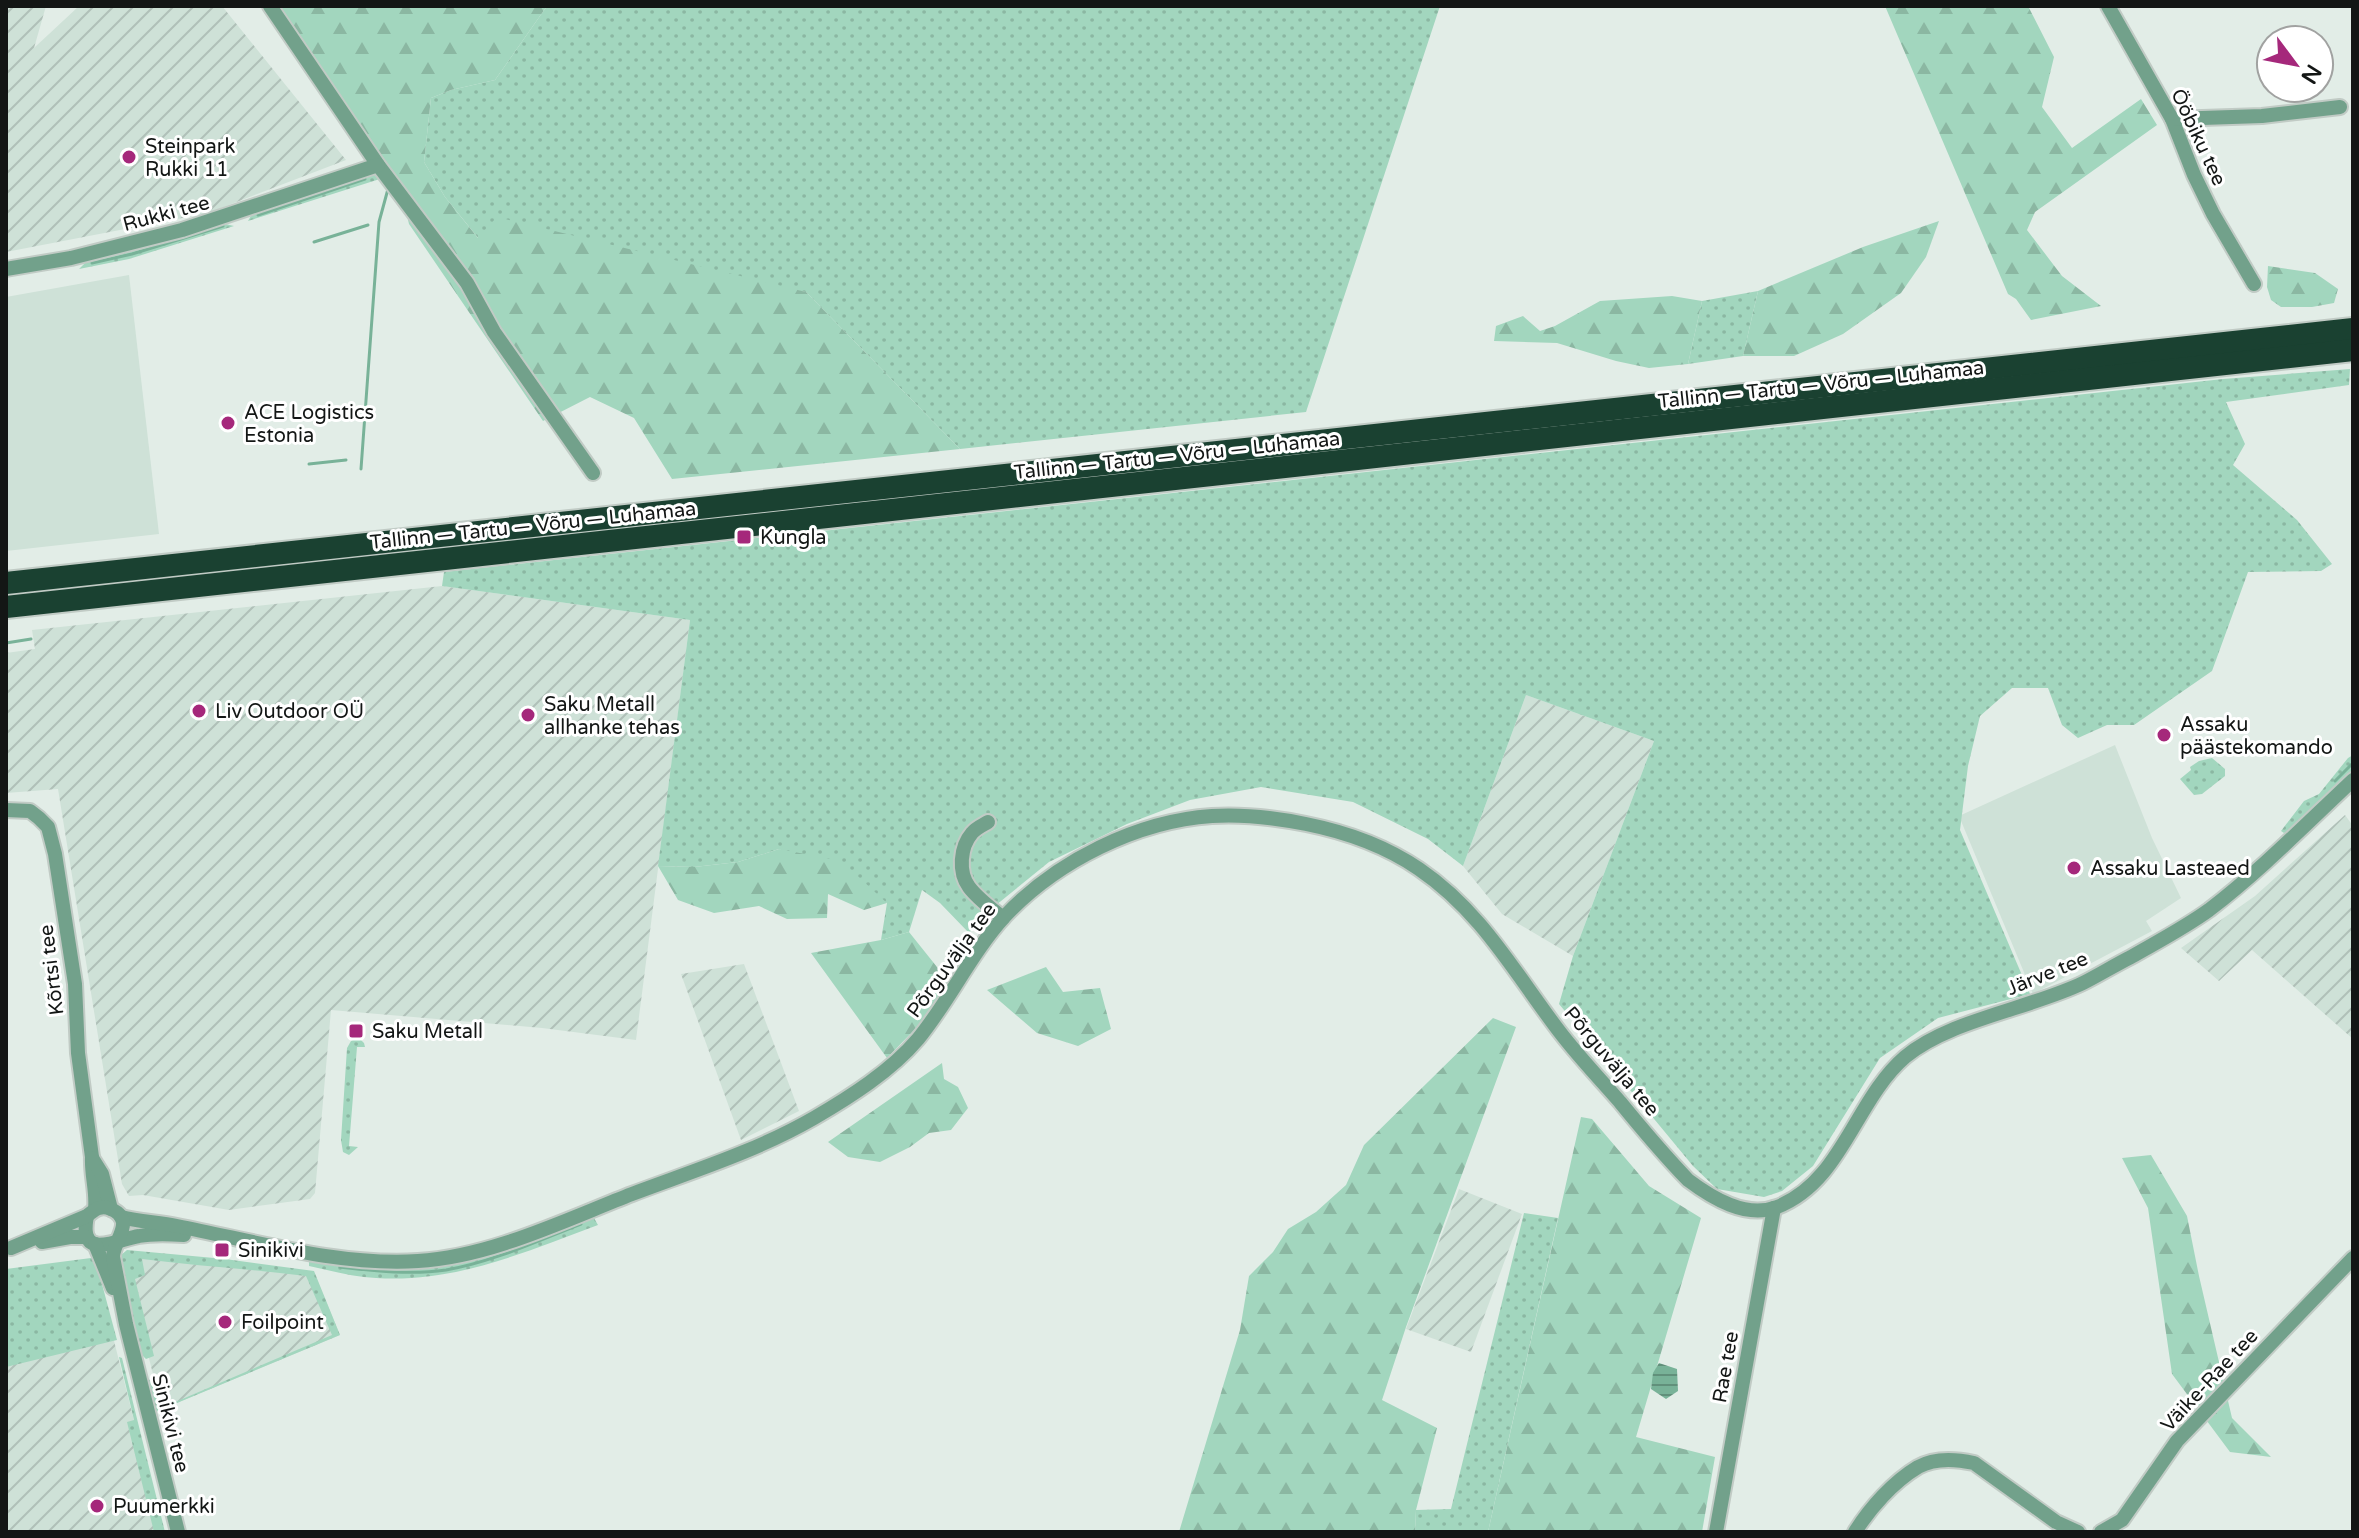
<svg xmlns="http://www.w3.org/2000/svg" width="2359" height="1538" viewBox="0 0 2359 1538" font-family="'Varela Round',sans-serif">
<defs>
<pattern id="industrial-furrows" width="10" height="10" patternUnits="userSpaceOnUse" patternTransform="scale(2)"><rect width="10" height="10" fill="#cee1d7"/><path d="M-1 1l2-2M0 10L10 0M9 11l2-2" fill="none" stroke="#b0c0b8"/></pattern>
<pattern id="green-dots" width="8" height="8" patternUnits="userSpaceOnUse" patternTransform="scale(2)"><rect width="8" height="8" fill="#a2d6be"/><path d="M2 2h.1M6 6h.1" fill="none" stroke="#8bb7a2" stroke-width="1.8" stroke-linecap="round"/></pattern>
<pattern id="forest-firs" width="22" height="20" patternUnits="userSpaceOnUse" patternTransform="scale(2)"><rect width="22" height="20" fill="#a2d6be"/><path d="M5 1l3.5 6h-7zM16 11l3.5 6h-7z" fill="#8bb7a2"/></pattern>
<pattern id="water-rules" width="6" height="5" patternUnits="userSpaceOnUse" patternTransform="scale(2)"><rect width="6" height="5" fill="#78b298"/><path d="M0 2.5h6" fill="none" stroke="#61907b"/></pattern>
</defs>
<rect width="100%" height="100%" fill="#e2ede7"/>
<g fill="#cee1d7">
<path d="M 129,275 L 159,534 L 6,551 L 6,297 Z"/>
<path d="M 2115,745 L 2152,838 L 2181,898 L 2146,921 L 2152,931 L 2033,994 L 1959,816 Z"/>
</g>
<g fill="url(#industrial-furrows)">
<path d="M 6,6 L 46,6 L 34,48 L 79,6 L 222,6 L 346,160 L 208,213 L 6,252 Z"/>
<path d="M 442,586 L 690,620 L 636,1040 L 542,1028 L 331,1010 L 315,1193 L 310,1199 L 229,1210 L 143,1195 L 129,1196 L 122,1184 L 58,789 L 6,793 L 6,653 L 35,649 L 32,630 Z"/>
<path d="M 1526,695 L 1654,741 L 1573,956 L 1502,914 L 1463,866 Z"/>
<path d="M 2345,815 L 2353,826 L 2353,1039 L 2252,950 L 2219,981 L 2181,948 L 2255,896 Z"/>
<path d="M 744,964 L 799,1111 L 741,1140 L 681,974 Z"/>
<path d="M 1459,1189 L 1522,1214 L 1471,1352 L 1406,1329 Z"/>
<path d="M 140,1255 L 314,1273 L 340,1335 L 162,1409 L 127,1273 Z"/>
<path d="M 94,1261 L 162,1532 L 6,1532 L 6,1273 Z"/>
</g>
<g fill="url(#green-dots)">
<path d="M 547,6 L 1440,6 L 1306,412 L 960,449 L 806,292 L 479,239 L 445,197 L 424,162 L 431,98 L 451,90 L 495,80 Z"/>
<path d="M 371,174 L 380,175 L 383,178 L 248,221 L 252,214 Z"/>
<path d="M 221,223 L 234,226 L 129,259 L 79,269 L 88,260 L 142,247 Z"/>
<path d="M 1758,291 L 1743,356 L 1688,364 L 1702,301 Z"/>
<path d="M 2350,369 L 2349,385 L 2226,402 L 2245,444 L 2233,465 L 2297,520 L 2332,564 L 2321,571 L 2248,572 L 2212,671 L 2134,725 L 2107,725 L 2078,738 L 2062,725 L 2048,688 L 2012,688 L 1980,716 L 1968,766 L 1960,830 L 2030,994 L 1938,1018 L 1880,1058 L 1813,1166 L 1782,1191 L 1764,1197 L 1717,1189 L 1693,1166 L 1559,1004 L 1573,956 L 1654,741 L 1526,695 L 1463,866 L 1428,839 L 1353,802 L 1261,787 L 1190,800 L 1127,824 L 1049,862 L 985,914 L 969,933 L 940,903 L 922,890 L 909,932 L 881,940 L 887,903 L 779,849 L 738,862 L 694,867 L 658,866 L 690,620 L 442,586 L 444,572 L 2223,379 Z"/>
<path d="M 2353,755 L 2353,772 L 2292,829 L 2284,833 L 2281,831 L 2304,801 L 2319,794 L 2348,758 Z"/>
<path d="M 2212,758 L 2225,769 L 2225,776 L 2202,794 L 2194,795 L 2180,779 L 2191,770 L 2190,767 L 2199,761 Z"/>
<path d="M 358,1037 L 364,1043 L 365,1047 L 357,1047 L 349,1146 L 358,1147 L 349,1155 L 343,1152 L 341,1140 L 347,1048 L 351,1041 Z"/>
<path d="M 1524,1213 L 1558,1218 L 1488,1532 L 1415,1532 L 1416,1510 L 1451,1509 Z"/>
<path d="M 591,1218 L 594,1218 L 598,1225 C 525,1252 456,1283 376,1278 C 354,1277 332,1271 309,1266 L 309,1260 C 354,1266 398,1273 444,1266 C 494,1259 543,1235 591,1218 Z"/>
<path d="M 127,1250 L 225,1259 L 314,1271 L 340,1335 L 165,1408 L 164,1413 L 156,1411 L 147,1384 L 152,1376 L 158,1376 L 166,1406 L 332,1335 L 306,1276 C 251,1269 197,1266 142,1259 L 145,1275 L 135,1279 L 154,1356 L 146,1359 L 140,1353 L 117,1260 L 121,1258 L 121,1255 Z"/>
<path d="M 91,1258 L 95,1258 L 117,1340 L 6,1367 L 6,1269 Z"/>
<path d="M 119,1357 L 122,1358 L 165,1532 L 154,1532 L 127,1422 L 134,1420 Z"/>
</g>
<g fill="url(#forest-firs)">
<path d="M 277,6 L 547,6 L 495,80 L 451,90 L 431,98 L 424,162 L 445,197 L 478,238 L 497,217 L 806,292 L 960,449 L 672,479 L 634,418 L 590,397 L 543,421 L 409,224 L 401,191 Z"/>
<path d="M 1885,6 L 2028,6 L 2054,57 L 2042,107 L 2072,148 L 2141,99 L 2157,125 L 2035,212 L 2027,230 L 2062,276 L 2101,306 L 2031,320 L 2016,299 L 2008,294 Z"/>
<path d="M 1939,221 L 1926,257 L 1901,293 L 1843,334 L 1794,356 L 1743,356 L 1758,291 L 1863,247 Z"/>
<path d="M 2268,266 L 2315,273 L 2338,289 L 2334,303 L 2312,307 L 2281,307 L 2271,300 L 2267,287 Z"/>
<path d="M 1672,296 L 1702,301 L 1688,364 L 1649,368 L 1616,361 L 1557,343 L 1494,341 L 1496,326 L 1523,316 L 1540,331 L 1555,326 L 1600,301 Z"/>
<path d="M 779,849 L 841,861 L 887,903 L 864,910 L 828,894 L 827,918 L 787,919 L 759,906 L 714,913 L 678,900 L 658,866 L 694,867 L 738,862 Z"/>
<path d="M 909,932 L 949,982 L 920,1024 L 887,1058 L 811,953 L 881,940 Z"/>
<path d="M 1046,967 L 1063,992 L 1100,988 L 1111,1029 L 1078,1046 L 1037,1033 L 987,990 Z"/>
<path d="M 1493,1018 L 1516,1027 L 1406,1327 L 1382,1400 L 1437,1428 L 1416,1510 L 1415,1532 L 1179,1532 L 1240,1330 L 1249,1276 L 1273,1252 L 1288,1229 L 1316,1212 L 1346,1185 L 1364,1145 Z"/>
<path d="M 942,1063 L 944,1079 L 958,1087 L 968,1108 L 951,1130 L 929,1133 L 910,1147 L 880,1162 L 848,1157 L 828,1142 Z"/>
<path d="M 1581,1117 L 1592,1119 L 1649,1186 L 1701,1218 L 1636,1437 L 1715,1457 L 1702,1532 L 1488,1532 Z"/>
<path d="M 2151,1155 L 2187,1216 L 2199,1276 L 2232,1418 L 2271,1457 L 2230,1452 L 2172,1374 L 2148,1208 L 2122,1158 Z"/>
</g>
<path fill="url(#water-rules)" d="M 1659,1363 L 1677,1369 L 1678,1391 L 1666,1399 L 1651,1389 L 1653,1373 Z"/>
<g fill="none" stroke-linecap="round" stroke-linejoin="round">
<g stroke="#78b298" stroke-width="3">
<path d="M 258,215 L 365,179"/>
<path d="M 314,242 L 368,225"/>
<path d="M 92,263 L 132,254 L 223,226"/>
<path d="M 309,464 L 346,460"/>
<path d="M 361,469 L 379,222 L 388,189"/>
<path d="M 6,643 L 31,639"/>
<path d="M 2335,781 L 2353,763"/>
<path d="M 340,1267 C 376,1271 411,1275 446,1270 C 493,1262 537,1241 581,1224"/>
</g>
<defs>
<g id="minor">
<path d="M 270,6 L 378,165 L 467,283 L 494,332 L 593,473"/>
<path d="M 2108,6 L 2172,119 L 2194,175 L 2213,214 L 2254,284"/>
<path d="M 2172,119 L 2262,116 L 2340,107"/>
<path d="M 6,269 L 71,258 L 182,230 L 378,165"/>
<path d="M 6,810 L 30,811 L 39,818 L 48,827 L 55,854 L 75,984 L 78,1053 L 92,1157 C 91,1175 97,1192 95,1209"/>
<path d="M 988,822 C 983,825 976,828 972,833 C 960,847 958,872 969,887 C 978,899 992,909 1003,918"/>
<path d="M 92,1158 L 102,1174 L 111,1209"/>
<path d="M 87,1216 C 78,1262 116,1240 139,1236 C 154,1233 169,1234 184,1235"/>
<path d="M 121,1217 C 139,1222 158,1222 177,1226 C 255,1241 337,1266 418,1261 C 490,1257 565,1220 632,1194 C 693,1171 757,1151 814,1118 C 850,1097 891,1071 918,1039 C 950,1000 971,953 1005,916 C 1057,861 1137,821 1212,816 C 1243,814 1276,818 1306,824 C 1346,832 1384,845 1419,869 C 1482,912 1514,972 1559,1031 C 1578,1056 1600,1079 1620,1102 C 1642,1129 1664,1155 1688,1180 C 1712,1198 1746,1219 1777,1207 C 1842,1182 1855,1100 1905,1057 C 1949,1020 2029,1009 2083,983 C 2099,975 2115,965 2131,957 C 2157,942 2184,928 2209,910 C 2260,871 2306,824 2353,780"/>
<path d="M 42,1242 L 70,1237 L 87,1237"/>
<path d="M 95,1244 L 113,1288"/>
<path d="M 11,1248 L 87,1216 C 94,1210 101,1204 111,1209 C 137,1221 113,1240 113,1257 L 126,1324 L 178,1532"/>
<path d="M 1716,1532 L 1774,1208"/>
<path d="M 1855,1532 C 1870,1508 1893,1482 1918,1467 C 1934,1458 1956,1459 1974,1463 L 2056,1522 L 2078,1532"/>
<path d="M 2101,1532 L 2122,1520 L 2177,1441 L 2353,1258"/>
</g>
<g id="highway">
<path d="M 6,583 L 2353,329"/>
<path d="M 6,607 L 2353,350"/>
</g>
</defs>
<use href="#minor" stroke="#c1cbc5" stroke-width="18"/>
<use href="#highway" stroke="#c1cbc5" stroke-width="26"/>
<use href="#minor" stroke="#72a18b" stroke-width="14"/>
<use href="#highway" stroke="#1a4131" stroke-width="22"/>
</g>
<g fill="#a5287b" stroke="#fff" stroke-width="3">
<circle cx="129" cy="157" r="8"/>
<circle cx="228" cy="423" r="8"/>
<rect x="736" y="529" width="16" height="16" rx="4"/>
<circle cx="199" cy="711" r="8"/>
<circle cx="528" cy="715" r="8"/>
<circle cx="2164" cy="735" r="8"/>
<circle cx="2074" cy="868" r="8"/>
<rect x="348" y="1023" width="16" height="16" rx="4"/>
<rect x="214" y="1242" width="16" height="16" rx="4"/>
<circle cx="225" cy="1322" r="8"/>
<circle cx="97" cy="1506" r="8"/>
</g>
<g text-anchor="middle" stroke-width="6" stroke-linejoin="round" paint-order="stroke">
<g font-size="20" fill="#131615" stroke="#fff">
<text transform="translate(2199 137) rotate(65)" y="7">Ööbiku tee</text>
<text transform="translate(166 213) rotate(-15)" y="7">Rukki tee</text>
<text transform="translate(1821 384) rotate(-6)" y="7">Tallinn — Tartu — Võru — Luhamaa</text>
<text transform="translate(1177 455) rotate(-6)" y="7">Tallinn — Tartu — Võru — Luhamaa</text>
<text transform="translate(533 525) rotate(-6)" y="7">Tallinn — Tartu — Võru — Luhamaa</text>
<text transform="translate(951 960) rotate(-54)" y="7">Põrguvälja tee</text>
<text transform="translate(51 970) rotate(-97)" y="7">Kõrtsi tee</text>
<text transform="translate(2047 973) rotate(-22)" y="7">Järve tee</text>
<text transform="translate(1612 1061) rotate(50)" y="7">Põrguvälja tee</text>
<text transform="translate(1725 1367) rotate(-80)" y="7">Rae tee</text>
<text transform="translate(2209 1380) rotate(-47)" y="7">Väike-Rae tee</text>
<text transform="translate(171 1423) rotate(76)" y="7">Sinikivi tee</text>
</g>
<g font-size="20" fill="#131615" stroke="#fff" text-anchor="start">
<text x="145" y="153">Steinpark<tspan x="145" dy="23">Rukki 11</tspan></text>
<text x="244" y="419">ACE Logistics<tspan x="244" dy="23">Estonia</tspan></text>
<text x="760" y="544">Kungla</text>
<text x="544" y="711">Saku Metall<tspan x="544" dy="23">allhanke tehas</tspan></text>
<text x="215" y="718">Liv Outdoor OÜ</text>
<text x="2180" y="731">Assaku<tspan x="2180" dy="23">päästekomando</tspan></text>
<text x="2090" y="875">Assaku Lasteaed</text>
<text x="372" y="1038">Saku Metall</text>
<text x="238" y="1257">Sinikivi</text>
<text x="241" y="1329">Foilpoint</text>
<text x="113" y="1513">Puumerkki</text>
</g>
</g>
<rect width="2359" height="1538" fill="none" stroke="#131615" stroke-width="16"/>
<g transform="translate(2295 64) rotate(122)"><circle r="38" fill="#ffffff" stroke="#a1a2a1" stroke-width="2"/>
<path d="M0-6L14 30L0 20L-14 30Z" fill="#a5287b"/>
<text y="-12" font-size="22" font-weight="bold" text-anchor="middle" fill="#131615">N</text>
</g>
</svg>
